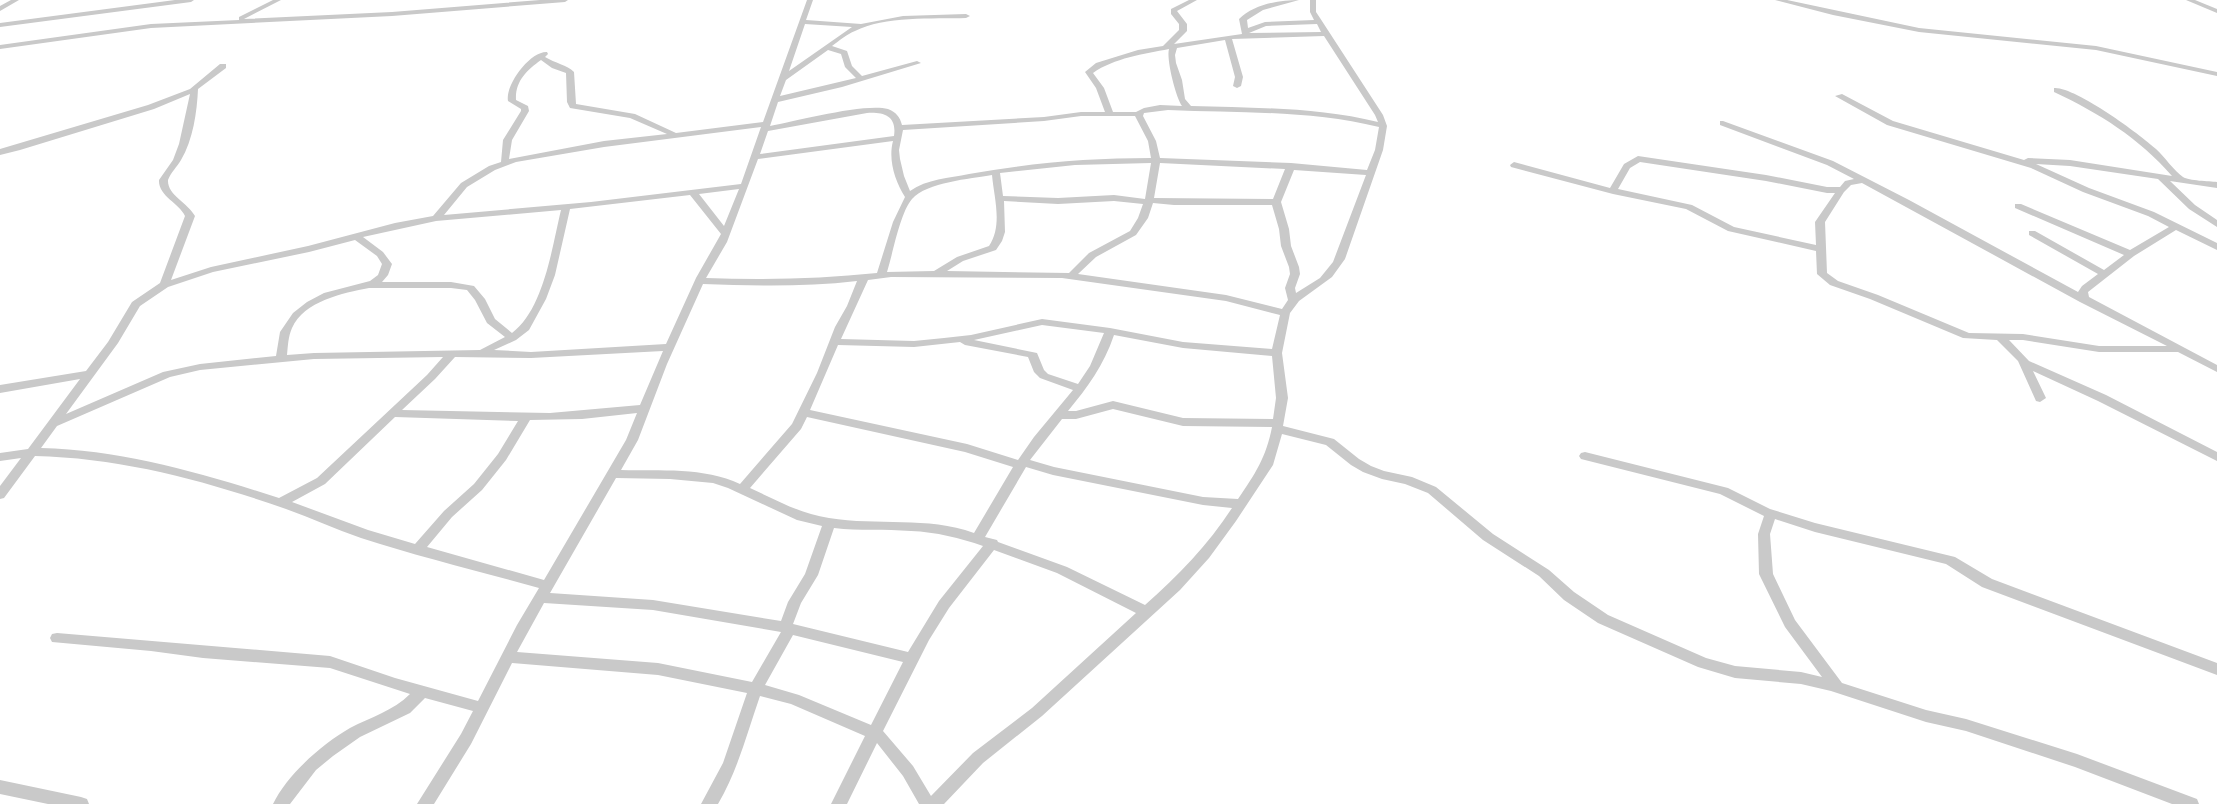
<svg xmlns="http://www.w3.org/2000/svg" width="2217" height="804" viewBox="0 0 2217 804" font-family="Signika,sans-serif">
<rect width="100%" height="100%" fill="#fff"/>
<g fill="none" stroke-linecap="round" stroke-linejoin="round">
<g fill="#c9c9c9" fill-rule="evenodd">
<path d="M 11,0 L 19,0 L 0,11 L 0,6 Z"/>
<path d="M 175,0 L 194,0 L 191,2 L 0,27 L 0,23 Z"/>
<path d="M 273,0 L 281,0 L 244,19 L 392,12 L 540,0 L 568,0 L 565,2 L 392,16 L 151,28 L 0,49 L 0,45 L 151,24 L 239,20 L 239,17 Z"/>
<path d="M 807,0 L 813,0 L 806,20 L 861,24 L 903,16 L 966,14 L 970,16 L 966,18 C 933,19 884,16 855,31 C 847,34 839,41 832,46 L 847,51 L 852,66 L 862,76 L 917,61 L 921,63 L 842,87 L 778,102 L 770,126 C 797,121 864,103 888,109 C 896,112 900,117 902,125 L 1044,117 L 1081,112 L 1105,112 L 1096,88 L 1085,72 L 1096,63 L 1138,50 L 1163,46 L 1179,30 L 1179,24 L 1171,14 L 1171,9 L 1189,0 L 1197,0 L 1177,11 L 1187,24 L 1187,31 L 1174,44 L 1242,34 L 1239,19 C 1254,4 1280,0 1299,0 L 1263,10 L 1247,20 L 1248,28 L 1265,22 L 1314,20 L 1310,12 L 1310,0 L 1316,0 L 1316,12 L 1320,18 L 1383,115 L 1387,126 L 1383,150 L 1345,259 L 1332,277 L 1299,301 L 1290,313 L 1282,353 L 1288,398 L 1283,426 L 1334,439 L 1359,459 L 1371,466 L 1384,471 L 1412,477 L 1436,487 L 1493,534 L 1549,570 L 1574,592 L 1608,615 L 1706,658 L 1735,666 L 1801,672 L 1822,677 L 1785,627 L 1759,574 L 1758,534 L 1764,516 L 1720,494 L 1581,459 L 1579,456 L 1581,453 L 1585,452 L 1728,488 L 1770,509 L 1815,523 L 1955,557 L 1992,579 L 2217,663 L 2217,675 L 1982,587 L 1946,564 L 1815,532 L 1775,519 L 1770,534 L 1773,574 L 1795,620 L 1842,683 L 1926,710 L 1966,719 L 2077,754 L 2197,799 L 2199,804 L 2172,804 L 2075,767 L 1966,731 L 1926,722 L 1831,691 L 1801,684 L 1735,678 L 1698,667 L 1598,623 L 1564,600 L 1539,576 L 1483,540 L 1428,493 L 1405,484 L 1382,479 L 1363,472 L 1351,465 L 1326,445 L 1282,434 L 1273,465 L 1236,521 L 1209,558 L 1180,590 L 1042,716 L 983,763 L 944,804 L 919,804 L 903,776 L 877,743 L 847,804 L 831,804 L 865,736 L 791,704 L 760,696 C 747,733 738,770 718,804 L 701,804 L 723,763 L 747,693 L 658,675 L 512,663 L 471,744 L 434,804 L 417,804 L 461,734 L 473,711 L 425,698 L 410,713 L 360,737 L 333,756 L 316,770 L 290,804 L 273,804 C 287,775 322,744 350,728 C 371,717 393,711 410,694 L 330,668 L 203,658 L 151,651 L 52,642 L 50,638 L 52,634 L 57,633 L 330,656 L 395,678 L 478,701 L 517,625 L 539,588 C 479,571 419,557 361,538 C 335,529 311,518 286,509 C 206,481 122,458 35,456 L 4,498 L 0,499 L 0,486 L 21,458 L 0,461 L 0,453 L 28,449 L 80,379 L 0,393 L 0,385 L 86,371 L 108,342 L 132,302 L 160,283 L 185,216 C 179,203 158,196 159,180 L 173,160 L 179,144 L 190,94 L 154,109 L 20,150 L 0,155 L 0,149 L 148,105 L 190,89 L 220,64 L 226,64 L 226,68 L 198,89 C 197,112 193,140 181,160 C 177,167 171,172 168,180 C 167,195 188,203 195,216 L 171,280 L 211,267 L 308,246 L 395,223 L 433,216 L 461,183 L 489,166 L 501,162 L 503,140 L 521,111 L 521,109 L 508,101 C 505,85 530,51 547,52 L 548,54 L 545,57 C 555,63 567,65 574,72 L 576,104 L 635,114 L 676,133 L 763,122 ZM 805,24 L 852,27 L 789,71 ZM 1317,24 L 1321,32 L 1249,33 L 1266,26 ZM 1324,36 L 1375,115 L 1378,122 C 1316,107 1254,108 1191,106 L 1185,99 L 1182,80 L 1176,63 L 1175,55 L 1177,48 L 1225,40 L 1235,77 L 1233,86 L 1237,88 L 1241,86 L 1243,77 L 1232,39 ZM 1169,49 C 1166,59 1176,98 1182,106 L 1160,105 L 1144,108 L 1136,112 L 1113,112 L 1104,88 L 1093,73 C 1114,58 1144,54 1169,49 ZM 828,50 L 841,54 L 845,67 L 856,78 L 780,96 L 786,80 ZM 541,60 L 552,68 L 566,73 L 567,102 L 570,108 L 630,118 L 667,134 L 604,141 L 509,159 L 512,140 L 529,111 L 528,106 L 516,100 C 515,81 527,70 541,60 ZM 1168,110 C 1239,113 1309,110 1379,127 L 1375,150 L 1367,170 L 1291,163 L 1160,158 L 1156,141 L 1143,116 L 1144,113 ZM 867,113 C 884,112 897,116 894,136 L 760,154 L 768,131 ZM 1081,116 L 1135,116 L 1148,141 L 1151,158 C 1089,158 1030,163 969,174 C 949,178 927,179 910,191 L 904,176 L 900,159 L 899,150 L 903,130 L 1044,121 ZM 761,127 L 741,184 L 591,202 L 444,215 L 467,187 L 495,170 L 516,162 L 604,147 ZM 893,141 C 888,160 895,181 905,197 L 893,222 L 877,273 C 820,279 763,280 706,278 L 727,242 L 758,159 ZM 1151,163 L 1145,199 L 1114,195 L 1058,198 L 1003,196 L 1000,173 L 1075,165 ZM 1160,163 L 1285,169 L 1273,199 L 1154,198 ZM 1294,170 L 1366,175 L 1333,262 L 1320,278 L 1296,293 L 1295,288 L 1300,274 L 1299,267 L 1291,246 L 1289,229 L 1281,202 ZM 992,175 C 994,198 1003,225 989,246 L 957,257 L 934,271 L 887,272 C 893,253 900,213 912,199 C 927,182 970,179 992,175 ZM 739,189 L 724,226 L 699,194 ZM 690,195 L 721,234 L 696,278 L 666,344 L 531,352 L 494,350 L 516,340 L 529,330 L 546,299 L 555,275 L 570,209 ZM 1004,201 L 1058,204 L 1114,201 L 1143,204 L 1138,218 L 1130,231 L 1089,253 L 1069,273 L 947,271 L 963,261 L 996,250 L 1002,241 L 1005,232 ZM 1153,203 L 1174,205 L 1272,205 L 1279,229 L 1281,246 L 1289,267 L 1290,274 L 1285,288 L 1288,300 L 1282,309 L 1226,295 L 1078,274 L 1096,257 L 1136,235 L 1148,218 ZM 561,210 C 552,247 544,309 512,333 L 495,319 L 485,299 L 474,286 L 451,282 L 382,282 L 388,275 L 392,264 L 383,252 L 363,237 L 436,221 ZM 355,240 L 377,256 L 382,264 L 378,275 L 370,281 L 324,293 L 307,302 L 293,313 L 280,332 L 276,356 L 200,364 L 163,372 L 66,414 L 118,343 L 140,306 L 168,287 L 213,272 L 309,252 ZM 891,277 L 1062,278 L 1226,301 L 1280,315 L 1272,349 L 1183,342 L 1110,328 L 1042,319 L 971,335 L 944,338 L 914,341 L 841,339 L 868,280 ZM 857,281 L 847,306 L 835,327 L 817,373 L 792,424 L 740,484 C 704,467 660,471 621,470 L 638,440 L 667,364 L 703,284 C 755,286 806,287 857,281 ZM 369,288 L 451,288 L 467,290 L 475,300 L 487,323 L 505,337 L 480,350 L 314,353 L 287,355 C 288,346 288,337 292,328 C 304,301 343,293 369,288 ZM 1042,325 L 1104,333 L 1090,366 L 1078,384 L 1048,374 L 1044,370 L 1037,353 L 974,340 ZM 1114,335 L 1183,348 L 1272,356 L 1276,398 L 1273,419 L 1183,418 L 1113,401 L 1076,411 L 1068,411 C 1087,388 1104,365 1114,335 ZM 960,342 L 965,345 L 1028,357 L 1034,372 L 1040,378 L 1073,390 L 1034,437 L 1018,460 L 967,444 L 810,410 L 838,345 L 914,347 ZM 663,351 L 640,405 L 550,413 L 402,410 L 435,379 L 455,357 L 531,358 ZM 443,357 L 427,375 L 317,478 L 279,498 C 201,473 123,450 41,448 L 57,426 L 170,377 L 200,370 L 314,359 ZM 1113,409 L 1183,426 L 1272,427 C 1266,458 1255,474 1238,499 L 1203,497 L 1054,467 L 1030,460 L 1062,419 L 1076,419 ZM 637,413 L 626,440 L 544,580 L 427,547 L 452,517 L 482,490 L 506,460 L 530,420 L 582,419 ZM 395,417 L 518,421 L 498,454 L 474,484 L 444,511 L 415,544 L 368,530 L 292,502 L 325,484 ZM 807,417 L 965,452 L 1013,467 L 974,533 C 927,516 878,526 829,518 C 801,514 776,500 750,488 L 801,429 ZM 1026,467 L 1053,475 L 1203,505 L 1232,508 C 1208,545 1178,576 1145,605 L 1067,567 L 998,542 L 997,540 L 985,537 ZM 616,478 L 670,479 L 713,483 L 728,488 L 797,520 L 822,526 L 805,574 L 788,602 L 781,621 L 653,600 L 550,593 ZM 834,528 C 859,531 885,529 911,531 C 936,532 960,538 983,546 L 939,601 L 908,652 L 793,624 L 801,603 L 818,575 ZM 994,550 L 1057,573 L 1136,613 L 1032,708 L 973,753 L 931,796 L 913,766 L 883,731 L 929,640 L 949,608 ZM 544,603 L 653,610 L 781,632 L 752,682 L 658,663 L 517,652 ZM 793,635 L 903,662 L 871,725 L 799,695 L 765,685 Z"/>
<path d="M 1775,0 L 1787,0 L 1919,28 L 2096,46 L 2217,72 L 2217,76 L 2096,50 L 1919,32 L 1833,15 Z"/>
<path d="M 2186,0 L 2195,0 L 2217,9 L 2217,13 Z"/>
<path d="M 2054,88 C 2074,86 2140,134 2156,149 C 2164,156 2174,171 2183,177 C 2189,181 2209,181 2217,182 L 2217,188 L 2170,181 L 2195,205 L 2217,220 L 2217,227 L 2189,209 L 2158,179 L 2070,166 L 2036,164 L 2089,188 L 2154,212 L 2217,243 L 2217,250 L 2176,230 L 2134,256 L 2088,292 L 2089,297 L 2217,365 L 2217,372 L 2178,352 L 2099,352 L 2023,340 L 2009,340 L 2029,361 L 2106,395 L 2217,452 L 2217,461 L 2098,401 L 2033,371 L 2046,398 L 2040,402 L 2036,401 L 2018,361 L 1997,340 L 1963,338 L 1870,299 L 1830,285 L 1817,274 L 1816,251 L 1728,231 L 1686,209 L 1613,194 L 1511,167 L 1510,165 L 1514,162 L 1610,188 L 1624,164 L 1638,156 L 1766,175 L 1827,187 L 1840,187 L 1845,181 L 1854,179 L 1827,165 L 1720,125 L 1720,121 L 1723,121 L 1833,161 L 1909,200 L 2078,292 L 2082,286 L 2098,274 L 2029,235 L 2029,231 L 2035,231 L 2104,270 L 2124,255 L 2015,208 L 2015,204 L 2021,204 L 2130,250 L 2169,227 L 2148,216 L 2083,192 L 2031,168 L 1887,125 L 1835,96 L 1842,94 L 1893,121 L 2024,160 L 2028,158 L 2070,160 L 2172,176 C 2139,138 2099,113 2054,92 ZM 1640,162 L 1766,181 L 1827,193 L 1835,193 L 1815,222 L 1816,245 L 1734,227 L 1692,205 L 1618,189 L 1630,168 ZM 1862,183 L 2080,302 L 2167,346 L 2099,346 L 2023,334 L 1969,333 L 1878,295 L 1838,281 L 1827,273 L 1825,222 L 1844,192 L 1851,185 Z"/>
<path d="M 0,780 L 81,797 L 87,799 L 89,804 L 48,804 L 0,794 Z"/>
</g>
</g>
</svg>
